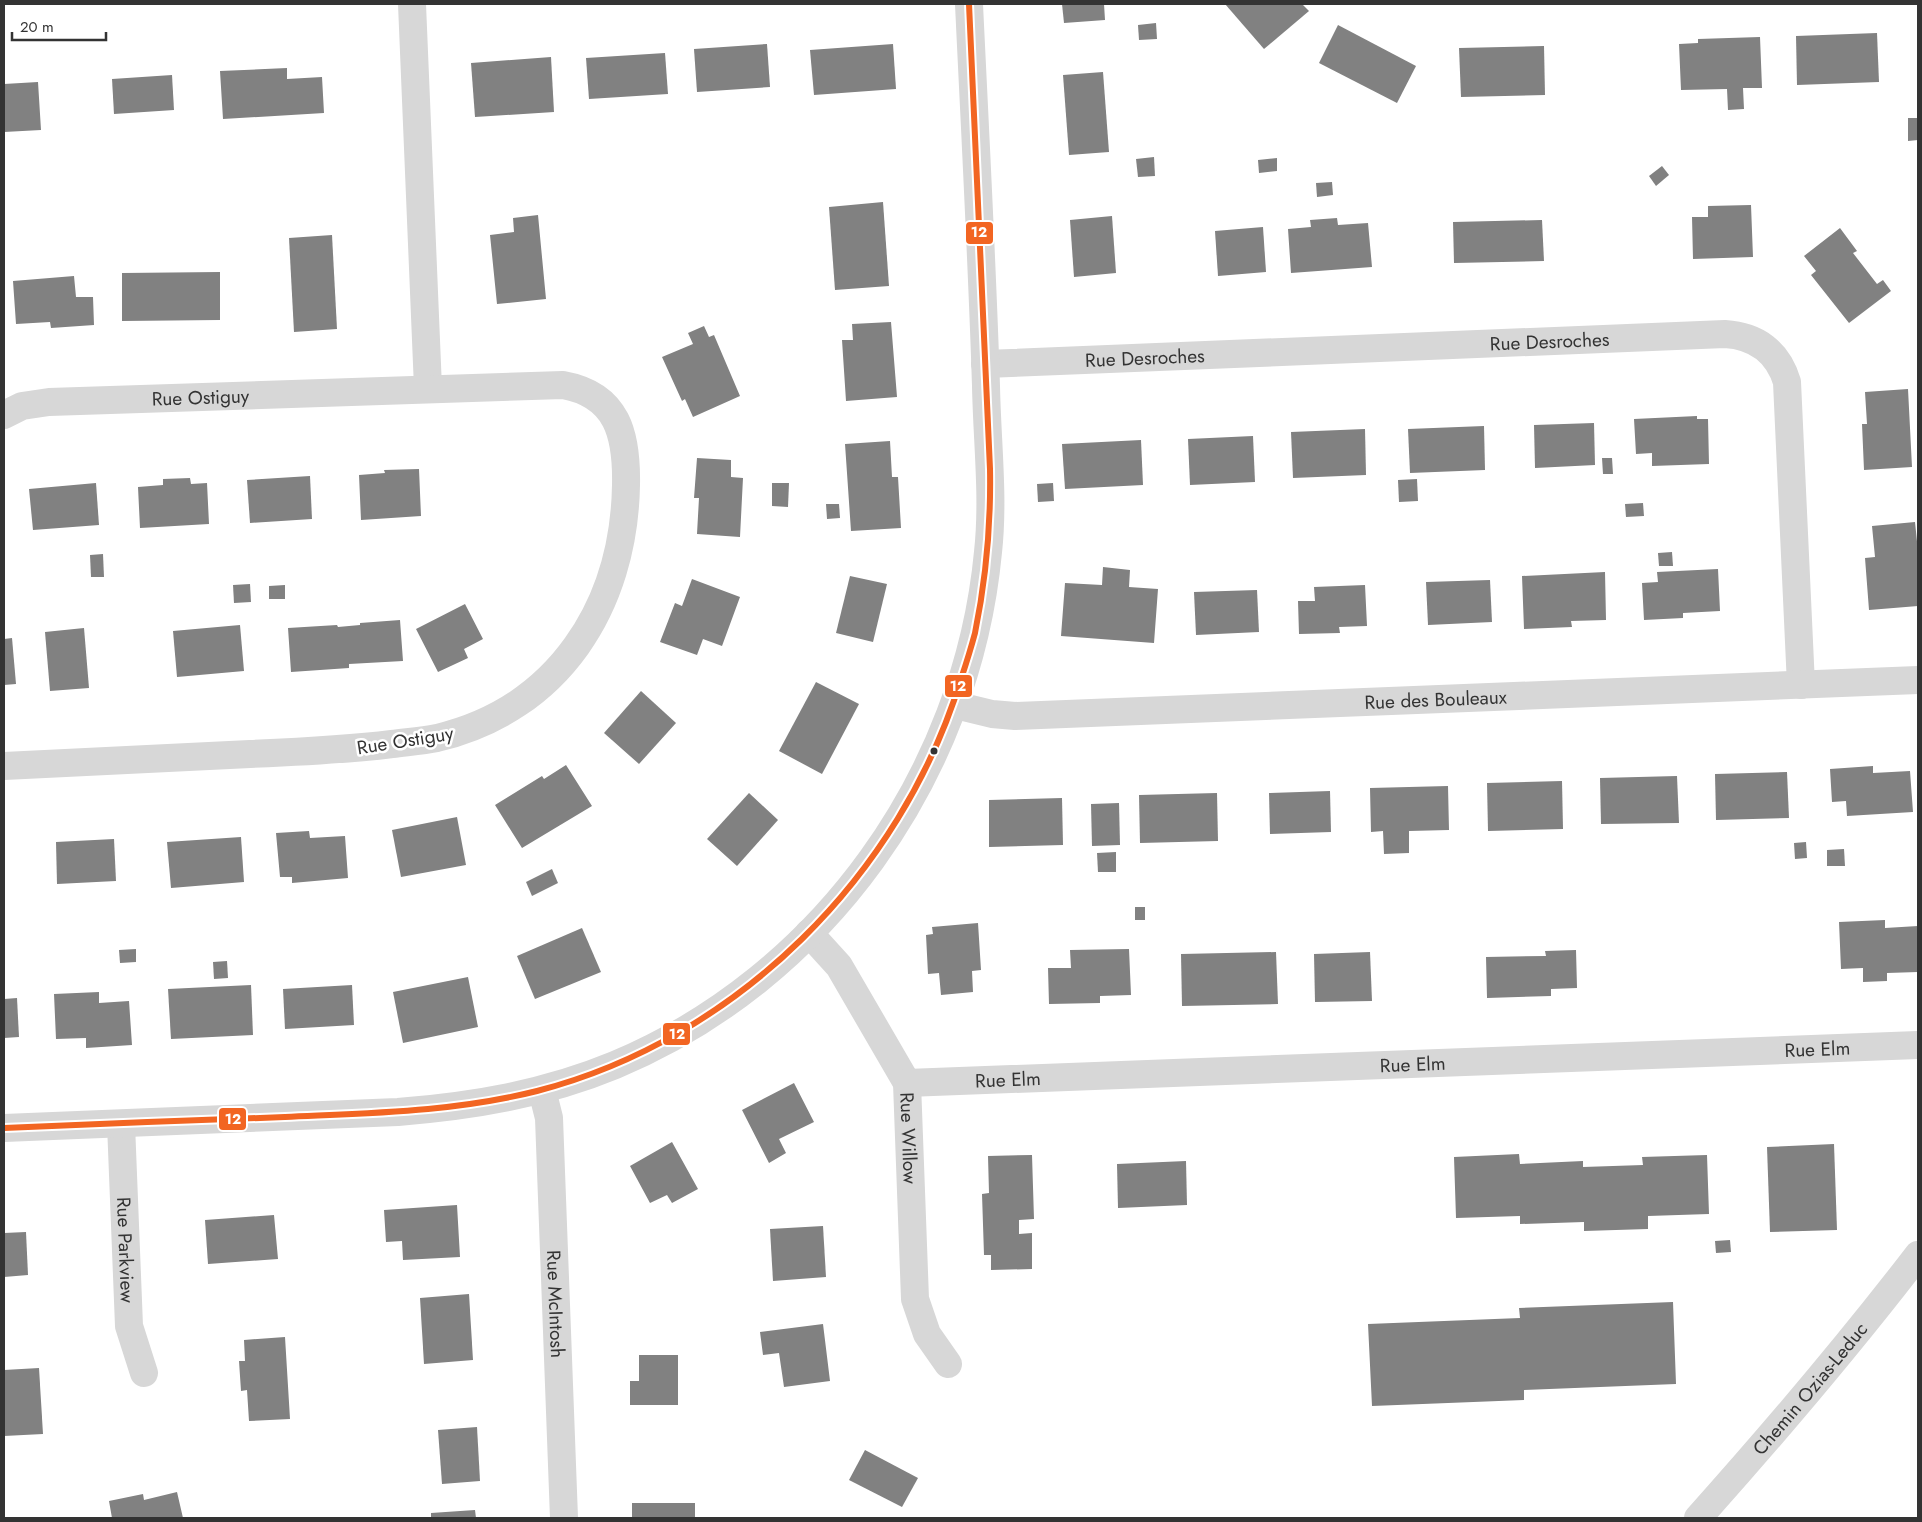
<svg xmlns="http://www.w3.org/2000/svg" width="1922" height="1522" viewBox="0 0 1922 1522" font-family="Jost,sans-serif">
<rect width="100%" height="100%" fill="#fff"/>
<g fill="#818181">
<path d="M 1062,4 L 1104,4 L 1105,20 L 1064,23 Z"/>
<path d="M 1225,4 L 1302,4 L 1309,11 L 1264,49 Z"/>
<path d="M 1156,23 L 1157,39 L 1139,40 L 1138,25 Z"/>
<path d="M 1338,25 L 1416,66 L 1397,103 L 1319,63 Z"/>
<path d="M 1877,33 L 1879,82 L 1797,85 L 1796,36 Z"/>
<path d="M 1760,37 L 1762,88 L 1743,88 L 1744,109 L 1728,110 L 1727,89 L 1681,90 L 1679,44 L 1698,43 L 1698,39 Z"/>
<path d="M 767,44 L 770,87 L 697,92 L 694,49 Z"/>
<path d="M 893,44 L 896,89 L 814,95 L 810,50 Z"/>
<path d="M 1544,46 L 1545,95 L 1461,97 L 1459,48 Z"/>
<path d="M 665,53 L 668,94 L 589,99 L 586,58 Z"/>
<path d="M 551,57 L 554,112 L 475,117 L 471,63 Z"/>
<path d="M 287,68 L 287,79 L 322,77 L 324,113 L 223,119 L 220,71 Z"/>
<path d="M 1103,72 L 1109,152 L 1069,155 L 1063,75 Z"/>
<path d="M 172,75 L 174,110 L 114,114 L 112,79 Z"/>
<path d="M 38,82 L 41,130 L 4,132 L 4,84 Z"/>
<path d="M 1908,118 L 1918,118 L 1918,140 L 1908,141 Z"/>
<path d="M 1154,157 L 1155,176 L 1138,177 L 1136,159 Z"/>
<path d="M 1277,158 L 1277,171 L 1259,173 L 1258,160 Z"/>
<path d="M 1662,166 L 1669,175 L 1656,186 L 1649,176 Z"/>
<path d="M 1332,182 L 1333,195 L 1317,197 L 1316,183 Z"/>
<path d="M 883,202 L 889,286 L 835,290 L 829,207 Z"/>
<path d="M 1751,205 L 1753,257 L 1693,259 L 1692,217 L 1708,217 L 1708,206 Z"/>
<path d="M 538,215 L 546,299 L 497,304 L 490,235 L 514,232 L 513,218 Z"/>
<path d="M 1112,216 L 1116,273 L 1074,277 L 1070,220 Z"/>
<path d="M 1337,218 L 1338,225 L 1368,223 L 1372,267 L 1291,273 L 1288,229 L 1311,227 L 1310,220 Z"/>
<path d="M 1542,220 L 1544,261 L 1454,263 L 1453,222 Z"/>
<path d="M 1263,227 L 1266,272 L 1218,276 L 1215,231 Z"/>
<path d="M 1840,228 L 1857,251 L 1853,253 L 1877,284 L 1883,280 L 1891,291 L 1849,323 L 1811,275 L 1816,271 L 1804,256 Z"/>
<path d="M 332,235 L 337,329 L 294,332 L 289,238 Z"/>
<path d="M 220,272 L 220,320 L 122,321 L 122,273 Z"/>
<path d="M 74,276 L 76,297 L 93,297 L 94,325 L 51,328 L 50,322 L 16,324 L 13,281 Z"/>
<path d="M 891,322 L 897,397 L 846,401 L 842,340 L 853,340 L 852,324 Z"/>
<path d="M 704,326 L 709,337 L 714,335 L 740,396 L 693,417 L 685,399 L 682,401 L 662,357 L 693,344 L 688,333 Z"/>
<path d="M 1908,389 L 1912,467 L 1864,470 L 1862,424 L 1867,424 L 1865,392 Z"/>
<path d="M 1697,416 L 1697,419 L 1708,419 L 1709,464 L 1652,466 L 1652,453 L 1636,454 L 1634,419 Z"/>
<path d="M 1594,423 L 1595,465 L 1535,468 L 1534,425 Z"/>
<path d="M 1484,426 L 1485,470 L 1410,473 L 1408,429 Z"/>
<path d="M 1365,429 L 1366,475 L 1293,478 L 1291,432 Z"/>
<path d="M 1253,436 L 1255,482 L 1190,485 L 1188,439 Z"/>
<path d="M 1141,440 L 1143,485 L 1065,489 L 1062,444 Z"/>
<path d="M 890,441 L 892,477 L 898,477 L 901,528 L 851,531 L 845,444 Z"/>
<path d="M 697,458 L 731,460 L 731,477 L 743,478 L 740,537 L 697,534 L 699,498 L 694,498 Z"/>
<path d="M 1602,458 L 1612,458 L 1613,474 L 1603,474 Z"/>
<path d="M 419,469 L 421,516 L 361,520 L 359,475 L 385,473 L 384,470 Z"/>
<path d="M 310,476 L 312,519 L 250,523 L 247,480 Z"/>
<path d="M 190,478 L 191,484 L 207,483 L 209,524 L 140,528 L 138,487 L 163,485 L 163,479 Z"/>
<path d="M 1417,479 L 1418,501 L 1399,502 L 1398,480 Z"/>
<path d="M 96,483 L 99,525 L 33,530 L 29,489 Z"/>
<path d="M 772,483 L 789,483 L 788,507 L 772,506 Z"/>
<path d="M 1053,483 L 1054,501 L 1038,502 L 1037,484 Z"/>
<path d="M 1643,503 L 1644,516 L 1626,517 L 1625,504 Z"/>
<path d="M 826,504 L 839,504 L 840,518 L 827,519 Z"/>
<path d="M 1915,522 L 1918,551 L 1918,606 L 1869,610 L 1865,558 L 1875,557 L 1872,526 Z"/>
<path d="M 1672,552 L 1673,566 L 1659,566 L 1658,553 Z"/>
<path d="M 103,554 L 104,577 L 91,577 L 90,555 Z"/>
<path d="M 1103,567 L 1130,570 L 1129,587 L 1158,589 L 1154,643 L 1061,636 L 1065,583 L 1102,585 Z"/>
<path d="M 1718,569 L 1720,611 L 1683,613 L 1683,618 L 1644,620 L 1642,583 L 1658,582 L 1657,572 Z"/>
<path d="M 1605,572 L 1606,620 L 1571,621 L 1572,627 L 1524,629 L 1522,576 Z"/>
<path d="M 850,576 L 887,584 L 873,642 L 836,633 Z"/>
<path d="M 692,579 L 740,597 L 722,646 L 703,639 L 697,655 L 660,642 L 675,603 L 682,606 Z"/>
<path d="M 1490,580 L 1492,622 L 1428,625 L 1426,582 Z"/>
<path d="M 250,584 L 251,602 L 234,603 L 233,585 Z"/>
<path d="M 285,585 L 285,599 L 269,599 L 269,586 Z"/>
<path d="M 1365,585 L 1367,626 L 1339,627 L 1340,633 L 1299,634 L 1298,601 L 1315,601 L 1314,587 Z"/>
<path d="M 1257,590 L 1259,632 L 1196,635 L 1194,592 Z"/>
<path d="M 465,604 L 483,639 L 464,649 L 468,658 L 438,672 L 416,629 Z"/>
<path d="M 400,620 L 403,661 L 349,664 L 349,668 L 291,672 L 288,628 L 337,625 L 338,627 L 360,625 L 360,623 Z"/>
<path d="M 240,625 L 244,671 L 177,677 L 173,631 Z"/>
<path d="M 84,628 L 89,688 L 50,691 L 45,632 Z"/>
<path d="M 12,638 L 16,684 L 4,685 L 4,639 Z"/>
<path d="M 816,682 L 859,704 L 822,774 L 779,751 Z"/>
<path d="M 641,691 L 676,723 L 639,764 L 604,733 Z"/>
<path d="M 566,765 L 592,806 L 522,848 L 495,805 L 542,776 L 544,779 Z"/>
<path d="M 1873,766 L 1873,773 L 1910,771 L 1913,812 L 1847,816 L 1846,801 L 1832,802 L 1830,769 Z"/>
<path d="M 1787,772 L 1789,818 L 1716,820 L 1715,774 Z"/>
<path d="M 1677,776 L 1679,823 L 1601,824 L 1600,778 Z"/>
<path d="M 1562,781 L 1563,829 L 1488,831 L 1487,783 Z"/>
<path d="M 1448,786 L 1449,830 L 1409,831 L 1409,853 L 1384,854 L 1383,831 L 1371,832 L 1370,788 Z"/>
<path d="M 1330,791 L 1331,832 L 1270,834 L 1269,793 Z"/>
<path d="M 749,793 L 778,820 L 737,866 L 707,839 Z"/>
<path d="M 1217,793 L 1218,841 L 1140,843 L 1139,795 Z"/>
<path d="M 1062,798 L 1063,845 L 989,847 L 989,800 Z"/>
<path d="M 1119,803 L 1120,845 L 1092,846 L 1091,804 Z"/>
<path d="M 457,817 L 466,865 L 401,877 L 392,830 Z"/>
<path d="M 309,831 L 310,838 L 345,836 L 348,878 L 292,883 L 292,877 L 280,877 L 276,833 Z"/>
<path d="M 241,837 L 244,882 L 171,888 L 167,842 Z"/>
<path d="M 114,839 L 116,881 L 57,884 L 56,842 Z"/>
<path d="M 1806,842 L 1807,858 L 1795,859 L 1794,843 Z"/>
<path d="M 1844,849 L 1845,866 L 1827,866 L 1827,850 Z"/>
<path d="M 1116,852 L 1116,872 L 1098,872 L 1097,853 Z"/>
<path d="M 552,869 L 558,883 L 532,896 L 526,882 Z"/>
<rect x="1135" y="907" width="10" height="13"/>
<path d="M 1885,920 L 1885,928 L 1918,926 L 1918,972 L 1887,973 L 1887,981 L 1863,982 L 1863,968 L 1841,969 L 1839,922 Z"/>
<path d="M 978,923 L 981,970 L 972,971 L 973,992 L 941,995 L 939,973 L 928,974 L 926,935 L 933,934 L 932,927 Z"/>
<path d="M 582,928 L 601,972 L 535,999 L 517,956 Z"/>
<path d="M 136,949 L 136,962 L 120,963 L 119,950 Z"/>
<path d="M 1129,949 L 1131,995 L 1100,996 L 1100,1003 L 1049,1004 L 1048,968 L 1071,968 L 1070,950 Z"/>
<path d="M 1576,950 L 1577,988 L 1551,989 L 1551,996 L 1487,998 L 1486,957 L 1546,956 L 1545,951 Z"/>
<path d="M 1276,952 L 1278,1004 L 1182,1006 L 1181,954 Z"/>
<path d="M 1370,952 L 1372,1001 L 1315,1002 L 1314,954 Z"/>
<path d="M 227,961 L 228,978 L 214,979 L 213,962 Z"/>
<path d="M 468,977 L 478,1027 L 403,1043 L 393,992 Z"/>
<path d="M 251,985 L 253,1035 L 171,1039 L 168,989 Z"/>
<path d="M 352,985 L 354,1025 L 285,1029 L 283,989 Z"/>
<path d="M 99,992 L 99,1003 L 129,1001 L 132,1045 L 86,1048 L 86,1038 L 56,1039 L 54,994 Z"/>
<path d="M 17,998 L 19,1037 L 4,1038 L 4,999 Z"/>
<path d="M 794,1083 L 814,1122 L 779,1139 L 786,1153 L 769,1163 L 742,1110 Z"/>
<path d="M 672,1142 L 698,1189 L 672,1203 L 667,1195 L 650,1203 L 630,1166 Z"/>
<path d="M 1834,1144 L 1837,1230 L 1770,1232 L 1767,1147 Z"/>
<path d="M 1519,1154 L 1520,1164 L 1583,1161 L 1583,1167 L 1643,1165 L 1642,1157 L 1707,1155 L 1709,1214 L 1648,1216 L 1648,1229 L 1584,1231 L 1584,1222 L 1520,1224 L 1520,1216 L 1456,1218 L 1454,1157 Z"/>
<path d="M 1032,1155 L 1034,1219 L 1019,1220 L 1019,1234 L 1032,1233 L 1032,1269 L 991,1270 L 991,1255 L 984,1255 L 982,1194 L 989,1193 L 988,1156 Z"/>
<path d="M 1186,1161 L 1187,1205 L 1118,1208 L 1117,1164 Z"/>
<path d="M 457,1205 L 460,1257 L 403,1260 L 402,1241 L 386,1242 L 384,1210 Z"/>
<path d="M 274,1215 L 278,1259 L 208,1264 L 205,1220 Z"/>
<path d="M 823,1226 L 826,1277 L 773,1281 L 770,1229 Z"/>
<path d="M 26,1232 L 28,1275 L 4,1277 L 4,1233 Z"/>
<path d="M 1730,1240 L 1731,1252 L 1716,1253 L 1715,1241 Z"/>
<path d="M 469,1294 L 473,1360 L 424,1364 L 420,1298 Z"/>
<path d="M 1673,1302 L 1676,1384 L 1524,1390 L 1524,1400 L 1372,1406 L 1368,1324 L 1520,1318 L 1519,1308 Z"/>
<path d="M 823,1324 L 830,1381 L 784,1387 L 779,1353 L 763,1355 L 760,1332 Z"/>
<path d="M 285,1337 L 290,1419 L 249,1421 L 247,1390 L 241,1391 L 239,1361 L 245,1361 L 244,1340 Z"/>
<path d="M 639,1355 L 678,1355 L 678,1405 L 630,1405 L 630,1381 L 639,1381 Z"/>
<path d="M 39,1368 L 43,1434 L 4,1436 L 4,1370 Z"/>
<path d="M 477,1427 L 480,1481 L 442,1484 L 438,1430 Z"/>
<path d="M 865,1450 L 918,1478 L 902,1507 L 849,1480 Z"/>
<path d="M 177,1492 L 183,1518 L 112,1518 L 109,1501 L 143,1494 L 144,1500 Z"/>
<rect x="632" y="1503" width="63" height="15"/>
<path d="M 475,1510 L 476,1518 L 431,1518 L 431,1513 Z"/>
</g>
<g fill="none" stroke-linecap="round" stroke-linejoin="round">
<g stroke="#d7d7d7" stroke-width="28">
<path d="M 412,4 L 428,388"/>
<path id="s1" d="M 985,364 L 1725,334 C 1757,336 1778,352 1787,382 L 1801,685"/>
<path id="s2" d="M 4,415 L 22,406 L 49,402 L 563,385 C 618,395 627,435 626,485 C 624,606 559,709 437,738 C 422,741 407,742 392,744 C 345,750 298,752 250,754 C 168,758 86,762 4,766"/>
<path id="s3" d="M 955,705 L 992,714 L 1015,716 L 1918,680"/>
<path id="s4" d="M 809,933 L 839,966 L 907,1083 L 915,1299 L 927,1334 L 948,1364"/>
<path id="s5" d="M 907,1083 L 1918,1045"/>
<path id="s6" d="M 542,1090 L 549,1118 L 564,1518"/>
<path id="s7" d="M 121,1124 L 129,1326 L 144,1373"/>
<path d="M 4,1128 L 398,1112 C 473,1106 545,1094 615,1065 C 823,978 967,775 988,552 C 994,498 987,441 986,386 C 982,259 975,131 969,4"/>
<path id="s8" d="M 1698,1518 C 1774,1433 1848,1346 1918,1255"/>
</g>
<defs>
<path id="bus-1" d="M 4,1128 C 98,1124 191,1120 285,1117 C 370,1113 454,1112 537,1091 C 738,1039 901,875 961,679 C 966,664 971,648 975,633 C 986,579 991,524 990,469 L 969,4"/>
</defs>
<use href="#bus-1" stroke="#fff" stroke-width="10"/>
<use href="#bus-1" stroke="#f26522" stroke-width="6"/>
</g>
<circle fill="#333" stroke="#fff" stroke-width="2" cx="934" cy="751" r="4.5"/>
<g text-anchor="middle" stroke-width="5" stroke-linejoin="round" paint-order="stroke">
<g font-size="19" fill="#333" stroke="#fff">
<text dy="7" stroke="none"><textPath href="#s1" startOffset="565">Rue Desroches</textPath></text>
<text dy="7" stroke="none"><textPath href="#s1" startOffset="160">Rue Desroches</textPath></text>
<text dy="7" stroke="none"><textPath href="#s2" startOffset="199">Rue Ostiguy</textPath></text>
<text dy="7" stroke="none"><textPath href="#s3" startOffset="482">Rue des Bouleaux</textPath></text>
<text transform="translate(405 740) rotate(-9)" y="7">Rue Ostiguy</text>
<text dy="7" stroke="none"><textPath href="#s5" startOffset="911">Rue Elm</textPath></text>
<text dy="7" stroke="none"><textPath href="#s5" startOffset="506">Rue Elm</textPath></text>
<text dy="7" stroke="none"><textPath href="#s5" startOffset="101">Rue Elm</textPath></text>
<text dy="7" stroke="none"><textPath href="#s4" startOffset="235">Rue Willow</textPath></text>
<text dy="7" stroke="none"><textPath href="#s7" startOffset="126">Rue Parkview</textPath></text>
<text dy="7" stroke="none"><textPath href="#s6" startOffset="215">Rue McIntosh</textPath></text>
<text dy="7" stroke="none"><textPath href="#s8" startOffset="171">Chemin Ozias-Leduc</textPath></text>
</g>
</g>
<g stroke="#fff" stroke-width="2">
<rect x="965" y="221" width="29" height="24" rx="5" fill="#f26522"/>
<rect x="944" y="674" width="29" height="24" rx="5" fill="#f26522"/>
<rect x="662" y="1022" width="29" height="24" rx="5" fill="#f26522"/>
<rect x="218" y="1107" width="29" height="24" rx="5" fill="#f26522"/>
</g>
<g font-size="14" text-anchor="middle" font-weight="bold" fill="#fff">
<text x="979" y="237">12</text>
<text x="958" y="691">12</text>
<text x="677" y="1039">12</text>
<text x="233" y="1124">12</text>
</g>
<rect width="1922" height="1522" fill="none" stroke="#333333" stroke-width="10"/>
<path d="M12 32v8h94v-8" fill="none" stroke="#333333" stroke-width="2.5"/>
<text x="20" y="32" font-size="15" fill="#333333" stroke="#ffffff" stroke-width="4" paint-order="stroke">20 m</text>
</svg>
